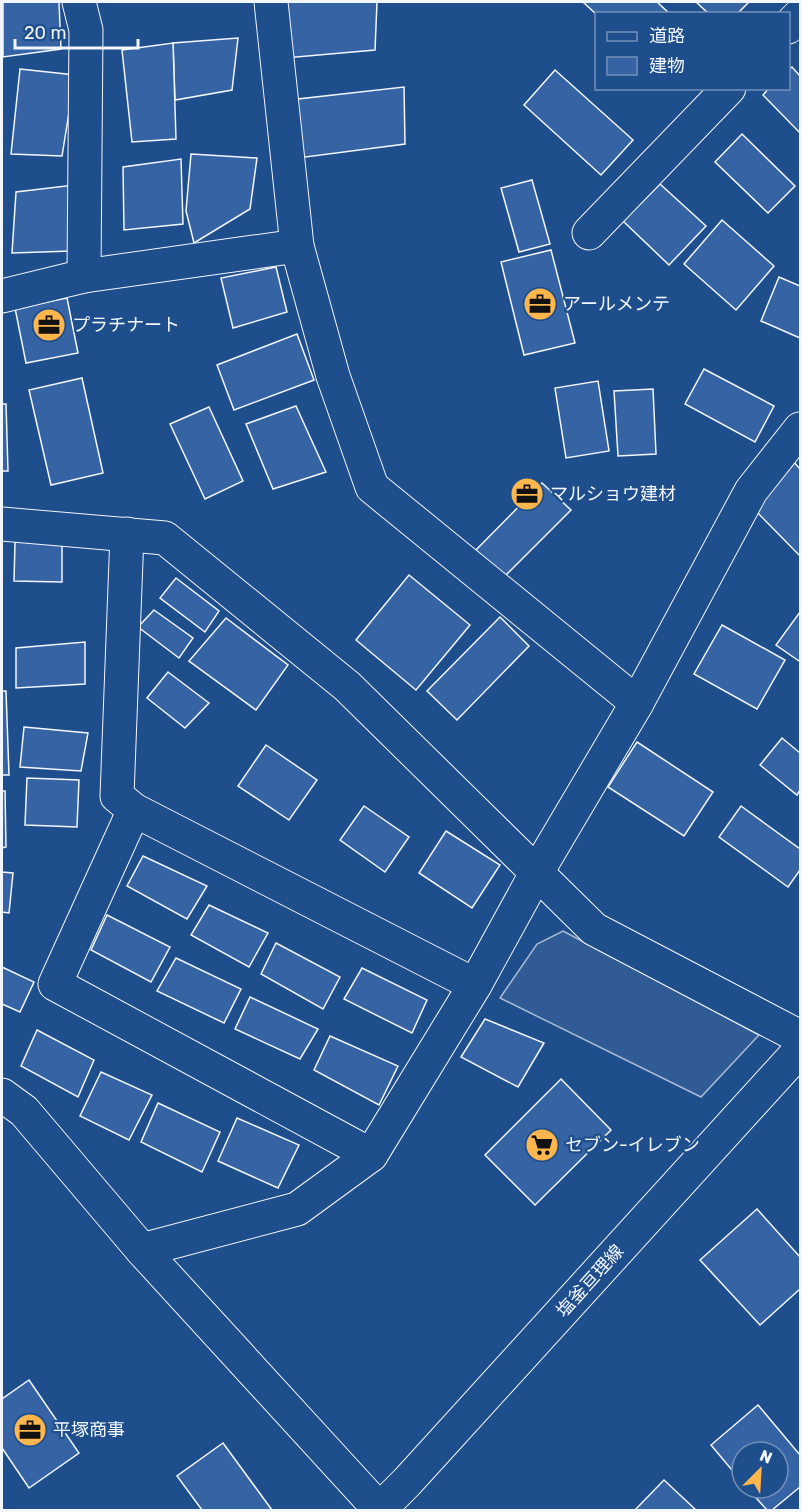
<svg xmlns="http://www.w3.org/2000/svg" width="802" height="1512" viewBox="0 0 802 1512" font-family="Rubik,'Noto Sans JP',sans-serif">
<rect width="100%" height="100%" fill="#1f4e8c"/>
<path fill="#305b95" stroke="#a8bbd7" stroke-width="1.5" d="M 563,931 L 759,1035 L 701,1097 L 500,998 L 537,944 Z"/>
<g fill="#3563a3" stroke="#f2f6ff" stroke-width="1.5">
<path d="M 3,2 L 59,2 L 61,49 L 3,57 Z"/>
<path d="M 279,2 L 377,2 L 375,50 L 285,58 Z"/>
<path d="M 583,2 L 657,2 L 670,14 L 596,14 Z"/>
<path d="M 696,2 L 749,2 L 737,14 L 709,14 Z"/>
<path d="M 238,38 L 232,90 L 175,100 L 173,43 Z"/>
<path d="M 173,43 L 176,139 L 132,142 L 122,50 Z"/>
<path d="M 792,67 L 800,76 L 800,133 L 763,95 L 769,88 L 788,88 L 788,70 Z"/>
<path d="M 20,69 L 75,75 L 62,156 L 11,154 Z"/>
<path d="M 555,70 L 633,140 L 601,175 L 524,105 Z"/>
<path d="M 404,87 L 405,144 L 298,158 L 298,99 Z"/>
<path d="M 742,134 L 795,186 L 768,213 L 715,162 Z"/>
<path d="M 191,154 L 257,158 L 250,209 L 194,243 L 186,211 Z"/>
<path d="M 181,159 L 183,224 L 124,230 L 123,167 Z"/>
<path d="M 532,180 L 550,244 L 519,252 L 501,188 Z"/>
<path d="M 660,184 L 706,226 L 669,265 L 623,221 Z"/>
<path d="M 74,185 L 71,251 L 12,253 L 16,192 Z"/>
<path d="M 722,220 L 774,266 L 736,310 L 684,264 Z"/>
<path d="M 551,250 L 575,343 L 524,355 L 501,262 Z"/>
<path d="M 276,267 L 287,312 L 233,328 L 221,278 Z"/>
<path d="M 779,277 L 800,286 L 800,338 L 761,321 Z"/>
<path d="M 67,298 L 78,353 L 26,363 L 15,308 Z"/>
<path d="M 297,334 L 314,380 L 234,410 L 217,365 Z"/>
<path d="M 704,369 L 774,406 L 755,442 L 685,404 Z"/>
<path d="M 82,378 L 103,473 L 51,485 L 29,390 Z"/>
<path d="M 598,381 L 609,451 L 566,458 L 555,388 Z"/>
<path d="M 653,389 L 656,454 L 618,456 L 614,391 Z"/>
<path d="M 2,404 L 6,404 L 8,471 L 2,471 Z"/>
<path d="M 296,406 L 326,472 L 273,489 L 246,424 Z"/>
<path d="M 209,407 L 243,481 L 205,499 L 170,424 Z"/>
<path d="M 793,461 L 800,469 L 800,556 L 749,504 Z"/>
<path d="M 542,483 L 571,510 L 502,579 L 472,554 Z"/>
<path d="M 15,542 L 62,543 L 62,582 L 14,581 Z"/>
<path d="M 409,575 L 470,625 L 416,690 L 356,640 Z"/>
<path d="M 176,578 L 219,611 L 205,632 L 160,598 Z"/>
<path d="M 154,610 L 193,638 L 179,658 L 138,627 Z"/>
<path d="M 800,612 L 800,659 L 799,661 L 776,645 Z"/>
<path d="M 500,617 L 529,646 L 457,720 L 427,691 Z"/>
<path d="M 226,618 L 288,665 L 256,710 L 189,661 Z"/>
<path d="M 722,625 L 785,660 L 757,709 L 694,674 Z"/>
<path d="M 85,642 L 85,684 L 16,688 L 16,648 Z"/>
<path d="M 168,672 L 209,703 L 185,728 L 147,698 Z"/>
<path d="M 2,691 L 6,691 L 9,775 L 2,775 Z"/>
<path d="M 24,727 L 88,733 L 81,771 L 20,767 Z"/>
<path d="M 782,738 L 800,753 L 800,790 L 797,795 L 760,765 Z"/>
<path d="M 637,742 L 713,792 L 684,836 L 608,787 Z"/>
<path d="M 266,745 L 317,780 L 289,820 L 238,786 Z"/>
<path d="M 27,778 L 79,780 L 77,827 L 25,825 Z"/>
<path d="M 2,791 L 5,791 L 6,847 L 2,848 Z"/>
<path d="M 364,806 L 409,837 L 385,872 L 340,840 Z"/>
<path d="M 741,806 L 800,849 L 800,870 L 788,887 L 719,837 Z"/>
<path d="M 446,831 L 500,865 L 472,908 L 419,873 Z"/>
<path d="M 143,856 L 207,886 L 187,919 L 127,886 Z"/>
<path d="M 2,872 L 13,873 L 9,913 L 2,912 Z"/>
<path d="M 209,905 L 268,933 L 249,967 L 191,935 Z"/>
<path d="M 107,915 L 170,947 L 151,982 L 91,950 Z"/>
<path d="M 276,943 L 340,977 L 323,1009 L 261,974 Z"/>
<path d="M 176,958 L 241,989 L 224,1023 L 157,991 Z"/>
<path d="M 2,967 L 34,982 L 20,1012 L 2,1004 Z"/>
<path d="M 362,968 L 427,1000 L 412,1033 L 344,999 Z"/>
<path d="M 250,997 L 318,1029 L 300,1059 L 235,1029 Z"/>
<path d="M 485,1019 L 544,1043 L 518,1087 L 461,1057 Z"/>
<path d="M 37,1030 L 94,1060 L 78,1097 L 21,1066 Z"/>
<path d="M 330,1036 L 398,1066 L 379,1105 L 314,1070 Z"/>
<path d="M 101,1072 L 152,1095 L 129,1140 L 80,1116 Z"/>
<path d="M 561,1079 L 611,1130 L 535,1205 L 485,1155 Z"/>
<path d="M 158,1103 L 220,1132 L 202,1172 L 141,1142 Z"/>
<path d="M 237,1118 L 299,1145 L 278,1188 L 218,1161 Z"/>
<path d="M 757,1209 L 800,1257 L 800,1289 L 760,1325 L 700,1260 Z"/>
<path d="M 29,1380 L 79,1453 L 29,1488 L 2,1448 L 2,1399 Z"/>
<path d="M 758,1405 L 800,1455 L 800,1487 L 772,1510 L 767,1510 L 747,1488 L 778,1488 L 778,1452 L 742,1452 L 742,1482 L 711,1445 Z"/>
<path d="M 223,1443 L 272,1510 L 202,1510 L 177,1476 Z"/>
<path d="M 664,1480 L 696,1510 L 635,1510 Z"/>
</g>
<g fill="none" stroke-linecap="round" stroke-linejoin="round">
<defs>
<g id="street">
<path d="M 79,2 L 86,30 L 84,276"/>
<path d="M 271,2 L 297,246"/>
<path d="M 788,27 L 800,15"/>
<path d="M 589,233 L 729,88"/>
<path d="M 2,296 L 84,276 L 297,246 L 333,376 L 372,487 L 637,703"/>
<path d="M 2,524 L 165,538 L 347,686 L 594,929 L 800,1037"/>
<path d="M 127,534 L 117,796 L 134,810 L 475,985"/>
<path d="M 134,810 L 55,984 L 371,1155"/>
<path d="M 2,1095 L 24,1111 L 142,1250 L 380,1510"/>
<path d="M 142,1250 L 297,1209 L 371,1155 L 475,985 L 537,872 L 637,703 L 751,491 L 800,429"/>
</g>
<path id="primary" d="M 379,1510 L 407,1482 L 800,1050"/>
</defs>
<use href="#street" stroke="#f2f6ff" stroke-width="35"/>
<use href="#primary" stroke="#f2f6ff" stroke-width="35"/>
<use href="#street" stroke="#1f4e8c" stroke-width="33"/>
<use href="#primary" stroke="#1f4e8c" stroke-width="33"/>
</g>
<defs>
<symbol id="office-disc" viewBox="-11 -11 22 22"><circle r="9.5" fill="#ffb74d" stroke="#1f4e8c"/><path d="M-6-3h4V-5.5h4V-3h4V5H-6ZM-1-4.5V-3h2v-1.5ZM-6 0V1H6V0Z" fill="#111"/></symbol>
<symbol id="supermarket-disc" viewBox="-11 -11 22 22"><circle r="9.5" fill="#ffb74d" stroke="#1f4e8c"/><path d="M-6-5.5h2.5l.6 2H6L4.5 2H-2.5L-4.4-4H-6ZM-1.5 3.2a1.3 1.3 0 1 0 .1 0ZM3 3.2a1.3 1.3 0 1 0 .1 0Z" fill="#111"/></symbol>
</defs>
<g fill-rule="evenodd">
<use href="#office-disc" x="521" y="285" width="38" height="38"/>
<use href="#office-disc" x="30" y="306" width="38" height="38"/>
<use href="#office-disc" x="508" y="475" width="38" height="38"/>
<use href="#supermarket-disc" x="523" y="1126" width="38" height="38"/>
<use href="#office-disc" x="11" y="1411" width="38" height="38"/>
</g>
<g text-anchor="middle" stroke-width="4.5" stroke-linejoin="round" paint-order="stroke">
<g font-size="18" fill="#f2f6ff" stroke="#1f4e8c" text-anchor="start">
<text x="563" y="310">アールメンテ</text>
<text x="72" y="331">プラチナート</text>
<text x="550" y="500">マルショウ建材</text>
<text x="565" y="1151">セブン-イレブン</text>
<text x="53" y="1436">平塚商事</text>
</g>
<g font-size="18" fill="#f2f6ff" stroke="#1f4e8c">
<text transform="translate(590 1281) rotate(-48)" y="6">塩釜亘理線</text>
</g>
</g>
<rect width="802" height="1512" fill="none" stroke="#f2f6ff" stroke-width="6"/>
<rect x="595" y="12" width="195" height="78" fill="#1f4e8c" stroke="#7391ba" stroke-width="1.5"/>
<rect x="607" y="32" width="30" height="9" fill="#1f4e8c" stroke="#7391ba" stroke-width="1.5"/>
<text x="649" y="42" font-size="18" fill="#f2f6ff">道路</text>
<rect x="607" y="57" width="30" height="18" fill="#3563a3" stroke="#7391ba" stroke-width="1.5"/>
<text x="649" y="72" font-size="18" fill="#f2f6ff">建物</text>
<g transform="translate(760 1470) rotate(24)"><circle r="28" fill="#1f4e8c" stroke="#7391ba" stroke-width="1.5"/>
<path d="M0-4.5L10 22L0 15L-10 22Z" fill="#ffb74d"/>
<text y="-9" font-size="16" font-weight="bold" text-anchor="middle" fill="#f2f6ff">N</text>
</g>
<path d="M15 39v9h123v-9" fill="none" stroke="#f2f6ff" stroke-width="3"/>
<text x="24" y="39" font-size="18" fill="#f2f6ff" stroke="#1f4e8c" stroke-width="4.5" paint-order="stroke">20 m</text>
</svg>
